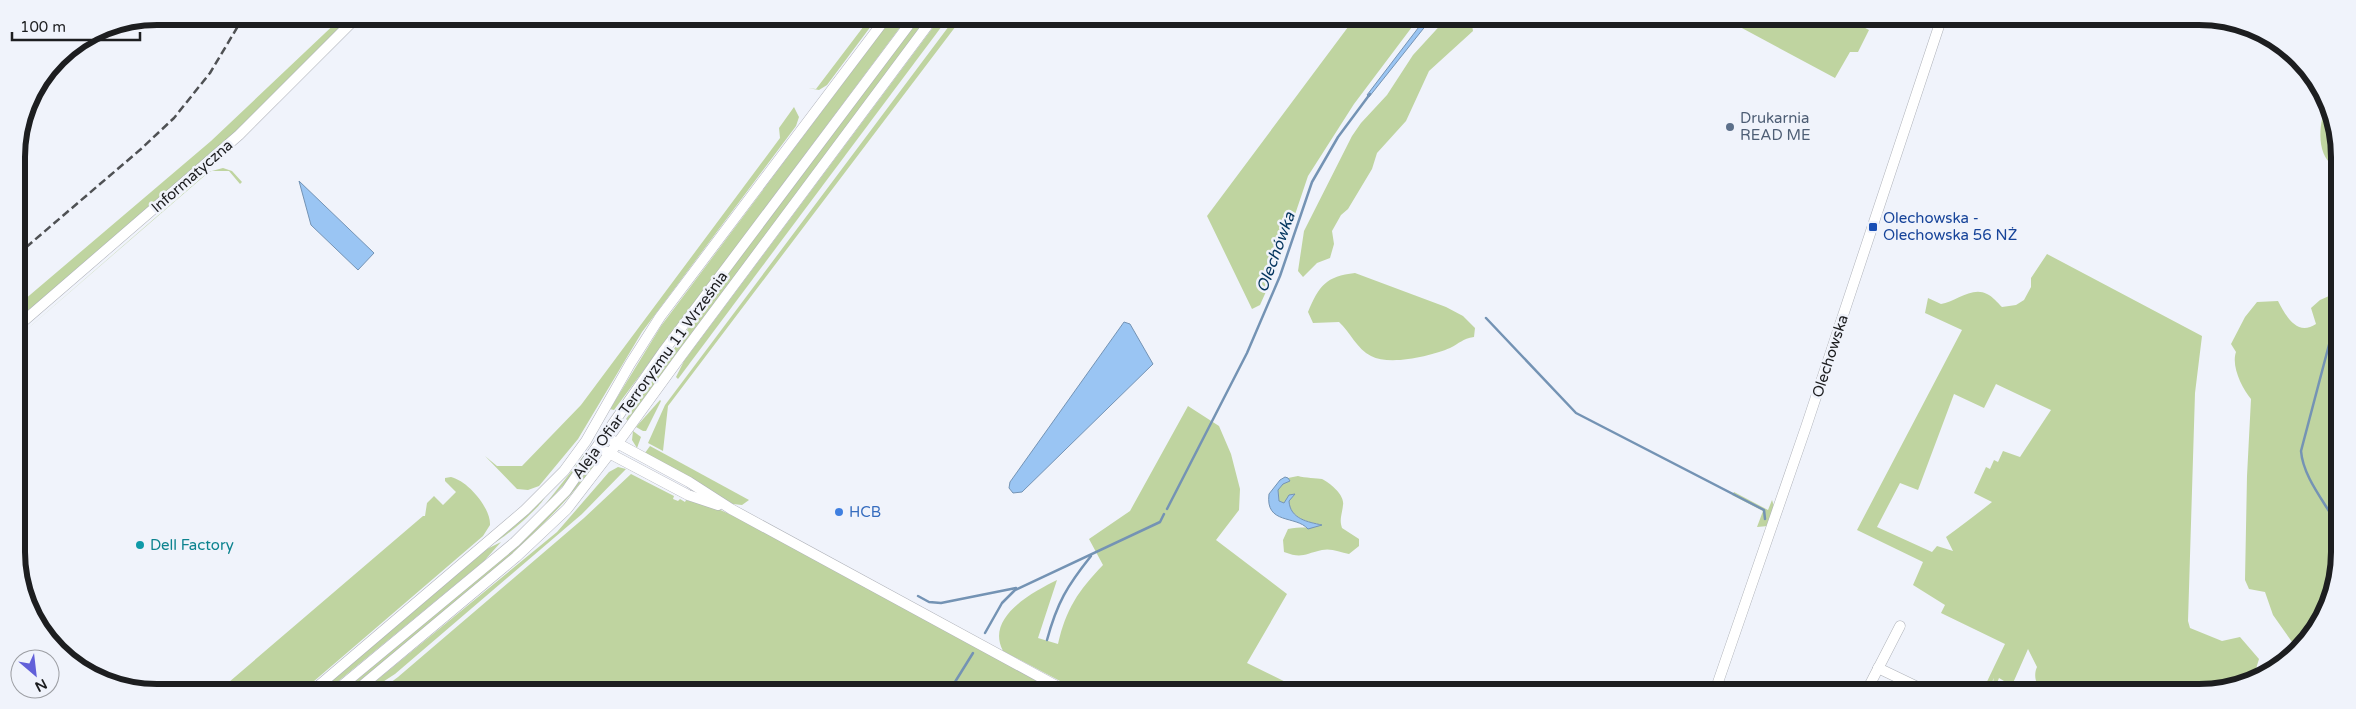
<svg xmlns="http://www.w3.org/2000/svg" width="2356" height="709" viewBox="0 0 2356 709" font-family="'Varela Round',sans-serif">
<rect width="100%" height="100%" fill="#f0f3fb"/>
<g fill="#bfd4a0" fill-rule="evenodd">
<path d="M 342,17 L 352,17 L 226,141 L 17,321 L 17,306 L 211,141 Z"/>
<path d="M 870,18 L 877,18 L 827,85 L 819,90 L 808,88 L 816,89 Z"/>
<path d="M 892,18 L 907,18 L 614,410 L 610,409 L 661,326 Z"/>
<path d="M 920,18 L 927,18 L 628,421 L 626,419 L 700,311 Z"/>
<path d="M 940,18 L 948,18 L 678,379 L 676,377 L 684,361 Z"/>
<path d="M 955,18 L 962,18 L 668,406 L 663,451 L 648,443 L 665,405 Z"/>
<path d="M 1354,19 L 1418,19 L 1354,104 L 1308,176 L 1278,265 L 1260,305 L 1252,309 L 1207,216 Z"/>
<path d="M 1446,19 L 1471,19 L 1473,31 L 1429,71 L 1406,121 L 1377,153 L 1372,169 L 1348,209 L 1341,215 L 1332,231 L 1334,244 L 1330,258 L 1317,263 L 1303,277 L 1298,271 L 1304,231 L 1352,136 L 1361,123 L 1387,95 L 1413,55 Z"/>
<path d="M 1727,20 L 1850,20 L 1869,30 L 1858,52 L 1850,52 L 1835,78 Z"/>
<path d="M 794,107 L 799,117 L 796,126 L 642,332 L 578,439 L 539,486 L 528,490 L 517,489 L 485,456 L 497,466 L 522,466 L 581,405 L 780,138 L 779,128 Z"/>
<path d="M 2326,108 L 2337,130 L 2337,167 C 2316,160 2318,123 2326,108 Z"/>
<path d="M 223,168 L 232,171 L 242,182 L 240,184 L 229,171 L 210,171 L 18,337 L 208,172 Z"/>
<path d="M 2047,254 L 2202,336 L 2195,393 L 2188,621 L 2190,628 L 2222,641 L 2240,637 L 2259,659 L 2252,682 L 2208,692 L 2090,692 L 2080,688 L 2083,692 L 2043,692 C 2036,685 2033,676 2037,667 L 2028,649 L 2009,692 L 2005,692 L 2007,688 L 2003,685 L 2004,681 L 1999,678 L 1997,683 L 1993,682 L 1994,678 L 1987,692 L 1982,692 L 2005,644 L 1941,613 L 1945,605 L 1913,585 L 1923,562 L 1857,530 L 1962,330 L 1925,313 L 1928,298 L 1941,304 C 1955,302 1972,286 1987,294 C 1992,296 1998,303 2002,307 L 2016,305 L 2024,300 L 2031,287 L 2031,278 ZM 1996,384 L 2051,410 L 2020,457 L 2003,451 L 1998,462 L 1994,460 L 1990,469 L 1986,467 L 1974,493 L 1992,502 C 1977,514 1962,525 1946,537 L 1953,551 L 1937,546 L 1932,552 L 1877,527 L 1900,483 L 1918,490 L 1954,394 L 1984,408 Z"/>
<path d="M 1355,273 L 1446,307 L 1463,316 L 1475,328 L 1474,337 C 1462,339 1460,343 1450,348 C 1431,356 1390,366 1371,356 C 1357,349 1350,332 1339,322 L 1313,323 L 1308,312 C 1319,286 1326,276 1355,273 Z"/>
<path d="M 2329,296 L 2336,300 L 2335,588 L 2297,649 L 2273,615 L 2265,592 L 2249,589 L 2245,580 L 2247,476 L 2251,399 C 2242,388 2231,366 2236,352 L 2231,344 L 2245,317 L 2257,302 L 2278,301 C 2286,316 2297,337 2316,324 L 2311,308 L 2320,300 Z"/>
<path d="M 660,400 L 661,401 L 646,431 L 643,431 L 636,427 Z"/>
<path d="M 1188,406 L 1219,426 L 1231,454 L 1240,489 L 1239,510 L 1216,540 L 1287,594 L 1247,663 L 1304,691 L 1077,690 L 1003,651 C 985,617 1033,592 1057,580 L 1038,638 L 1058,644 C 1066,609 1078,591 1103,565 L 1089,539 L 1130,511 Z"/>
<path d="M 633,431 L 641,437 L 637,448 L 632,440 Z"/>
<path d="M 650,446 L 749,500 L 742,505 L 733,504 L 645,453 Z"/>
<path d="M 589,449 L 568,480 L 540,511 Z"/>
<path d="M 597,459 L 599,460 C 532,549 436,617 350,689 L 346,689 L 522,542 L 566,498 Z"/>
<path d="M 618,467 L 626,469 L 582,514 L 395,674 L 372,689 L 366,689 L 557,532 L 609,472 Z"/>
<path d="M 631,474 L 674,496 L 673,499 L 678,501 L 680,499 L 685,502 L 686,500 L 716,508 L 738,518 L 1056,690 L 382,689 L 398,677 L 584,518 Z"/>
<path d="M 1298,476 C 1305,478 1317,478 1322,479 C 1330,483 1345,495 1343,505 C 1342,515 1339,519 1342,528 L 1359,539 L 1359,546 L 1349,554 C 1340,552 1331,548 1322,550 C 1304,554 1302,559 1284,552 L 1283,540 L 1288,529 C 1300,526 1309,529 1321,525 C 1307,521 1290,519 1289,501 L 1294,494 L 1284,503 L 1279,501 L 1278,490 L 1283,483 L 1290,481 L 1288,478 Z"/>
<path d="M 451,477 C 468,481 491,508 490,525 L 483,536 L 306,688 L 222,688 L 423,516 L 425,516 L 427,503 L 434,496 L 443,505 L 456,492 L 445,481 L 445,478 Z"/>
<path d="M 1734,492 L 1768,510 L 1772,500 L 1774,506 L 1768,526 L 1757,527 L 1763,511 L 1732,495 Z"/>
<path d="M 545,497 C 540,508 501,541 492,544 Z"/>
<path d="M 501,542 L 484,561 L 330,688 L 323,688 L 487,549 Z"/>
</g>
<g fill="#9ac5f3" stroke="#7493b4">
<path d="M 1425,19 L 1431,19 L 1369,97 L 1367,95 Z"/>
<path d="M 299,181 L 374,253 L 358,270 L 311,225 Z"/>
<path d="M 1124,322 L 1130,324 L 1153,364 L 1022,492 L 1013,493 L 1009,488 L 1010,482 Z"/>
<path d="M 1285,477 L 1288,478 L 1290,481 L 1283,484 L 1278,490 L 1279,501 L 1284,503 L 1289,495 L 1295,494 L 1289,501 C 1290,519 1308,522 1322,525 L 1308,529 C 1296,515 1265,525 1269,494 L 1280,480 Z"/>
</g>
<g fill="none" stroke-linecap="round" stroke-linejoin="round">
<g stroke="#7493b4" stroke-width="2.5">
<path d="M 1486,318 L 1576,413 L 1764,510 L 1765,519"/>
<path d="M 1167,509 L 1247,353 L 1280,276 L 1312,182 L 1338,137 L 1370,94"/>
<path d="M 2335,521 C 2323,500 2303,476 2301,451 L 2335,322 L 2337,243"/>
<path d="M 918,596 L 929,602 L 941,603 L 1016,588"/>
<path d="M 985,633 L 1002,603 L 1015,590 L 1160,522 L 1164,514"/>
<path d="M 1047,640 C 1057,603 1067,586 1091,556"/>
<path d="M 950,690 L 973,653"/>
</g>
<defs>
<g id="minor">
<path d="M 18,326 L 239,135 L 357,17"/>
<path d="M 604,436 L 689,482 L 731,509 L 1064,690"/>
<path d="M 605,451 L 688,495 L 718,505"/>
<path d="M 1878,668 L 1928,692"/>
<path d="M 316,688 L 525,510 L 564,471 L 586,441 L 630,364 L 660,317 L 886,18"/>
<path d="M 339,688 L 515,542 L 566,491 L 663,352 L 914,18"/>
<path d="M 358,689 L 516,557 L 567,509 L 617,444 L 681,356 L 933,18"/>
<path d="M 1715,691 L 1806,427 L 1941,20"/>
<path d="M 1866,692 L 1900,626"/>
</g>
</defs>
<use href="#minor" stroke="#afb2b9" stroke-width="11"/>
<use href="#minor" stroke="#fff" stroke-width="10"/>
<path stroke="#4f5154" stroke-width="2.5" stroke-dasharray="8 4" stroke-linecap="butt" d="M 17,255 L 141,149 L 174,118 L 210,73 L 244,16"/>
</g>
<circle fill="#5c6f8a" stroke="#f0f3fb" stroke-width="2" cx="1730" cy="127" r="5"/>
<rect fill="#1a4fb4" stroke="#f0f3fb" stroke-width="2" x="1868" y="222" width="10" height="10" rx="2.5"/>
<circle fill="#3f7fe0" stroke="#f0f3fb" stroke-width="2" cx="839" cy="512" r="5"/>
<circle fill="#0f9aa8" stroke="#f0f3fb" stroke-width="2" cx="140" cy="545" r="5"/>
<g text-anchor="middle" stroke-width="5" stroke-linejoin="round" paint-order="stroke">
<g font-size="15" fill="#4e5e75" stroke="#f0f3fb" text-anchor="start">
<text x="1740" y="123">Drukarnia<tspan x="1740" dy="17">READ ME</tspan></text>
</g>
<g font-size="15" fill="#1d1e20" stroke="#f0f3fb">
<text transform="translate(192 176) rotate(-41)" y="5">Informatyczna</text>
<text transform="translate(1830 356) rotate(-72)" y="5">Olechowska</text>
<text transform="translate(650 375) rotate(-54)" y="5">Aleja Ofiar Terroryzmu 11 Września</text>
</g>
<g font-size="15" fill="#164399" stroke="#f0f3fb" text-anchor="start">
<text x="1883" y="223">Olechowska -<tspan x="1883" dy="17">Olechowska 56 NŻ</tspan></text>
</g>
<g font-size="15" fill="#366cbe" stroke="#f0f3fb" text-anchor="start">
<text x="849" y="517">HCB</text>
</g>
<g font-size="15" fill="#0d838f" stroke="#f0f3fb" text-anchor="start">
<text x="150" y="550">Dell Factory</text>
</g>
<g font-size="16" font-style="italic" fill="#04355e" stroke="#f0f3fb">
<text transform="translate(1275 252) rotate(-70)" y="6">Olechówka</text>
</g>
</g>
<path d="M0 0H2356V709H0ZM157 25H2199A132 132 0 0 1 2331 157V552A132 132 0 0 1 2199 684H157A132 132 0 0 1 25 552V157A132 132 0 0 1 157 25Z" fill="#f0f3fb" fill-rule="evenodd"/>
<path fill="none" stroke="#1d1e20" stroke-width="6" d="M157 25H2199A132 132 0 0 1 2331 157V552A132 132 0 0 1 2199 684H157A132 132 0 0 1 25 552V157A132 132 0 0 1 157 25Z"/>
<g transform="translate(35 674) rotate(152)"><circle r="24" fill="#f0f3fb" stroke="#9c9ea3"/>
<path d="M0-4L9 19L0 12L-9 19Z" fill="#6260d9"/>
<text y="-8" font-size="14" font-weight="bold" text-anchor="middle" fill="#1d1e20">N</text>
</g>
<path d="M12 32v8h128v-8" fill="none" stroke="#1d1e20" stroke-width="2.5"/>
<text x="20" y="32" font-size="15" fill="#1d1e20" stroke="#f0f3fb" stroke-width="4" paint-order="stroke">100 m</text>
</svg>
